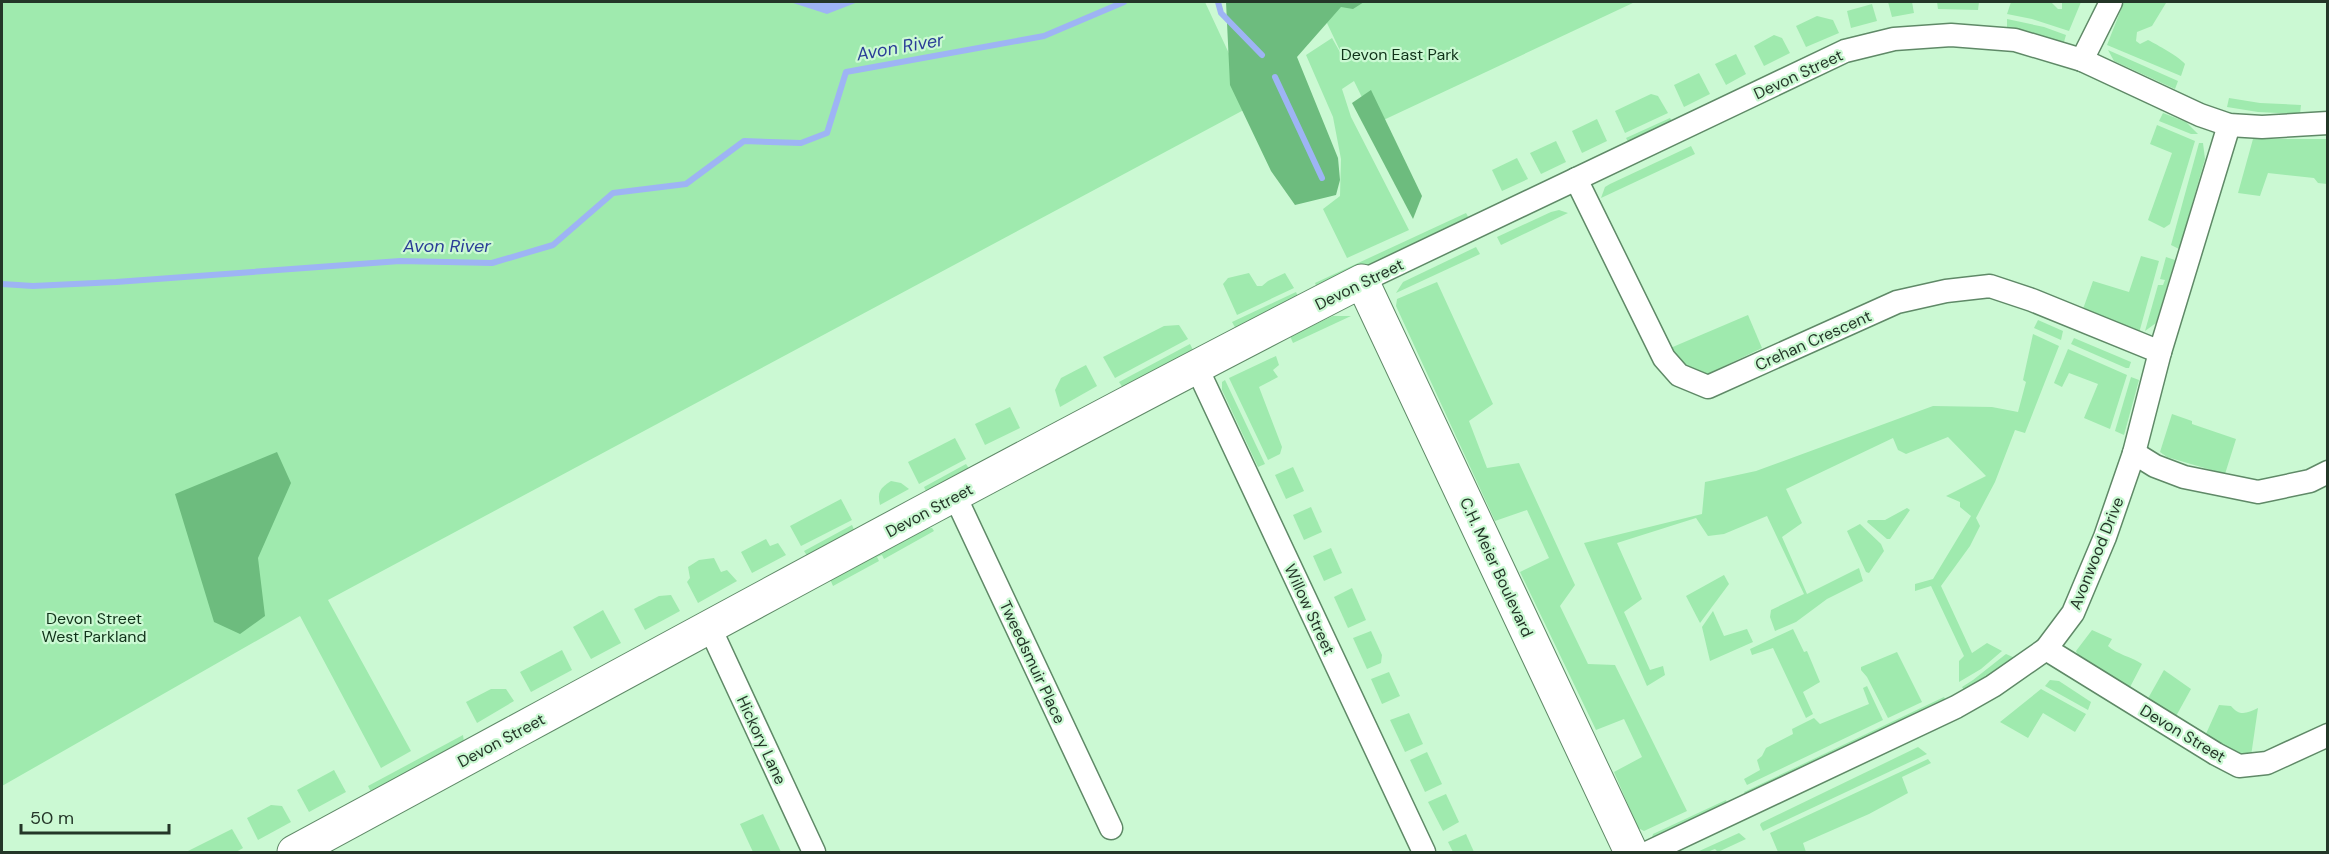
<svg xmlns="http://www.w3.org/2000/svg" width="2329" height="854" viewBox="0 0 2329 854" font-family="'DM Sans',sans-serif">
<rect width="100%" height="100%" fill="#cbf9d3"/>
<g fill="#9feaae">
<path d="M 2,2 L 1205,2 L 1253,105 L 328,600 L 411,751 L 381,768 L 300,616 L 2,786 Z"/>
<path d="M 1317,2 L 1635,2 L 1375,124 L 1354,81 L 1342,89 L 1351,117 L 1409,230 L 1347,258 L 1323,209 L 1340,196 L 1341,159 L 1333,117 L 1306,55 L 1332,38 L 1345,61 Z"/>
<path d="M 1888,2 L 1912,2 L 1914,13 L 1892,17 Z"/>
<path d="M 1937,2 L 1979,2 L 1978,10 L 1938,9 Z"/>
<path d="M 2011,2 L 2051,2 L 2058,9 L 2062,9 L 2062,2 L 2081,2 L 2069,31 L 2032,19 L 2007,14 Z"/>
<path d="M 2124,2 L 2166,3 L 2152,26 L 2137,32 L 2136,41 L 2140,44 L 2148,40 C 2156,44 2181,58 2185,64 L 2181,76 L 2107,45 Z"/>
<path d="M 1872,4 L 1877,21 L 1851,28 L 1847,11 Z"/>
<path d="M 1817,16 L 1833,20 L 1839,33 L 1806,47 L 1796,26 Z"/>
<path d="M 2007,19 L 2044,27 L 2066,35 L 2064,42 L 2007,29 Z"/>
<path d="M 1774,35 L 1782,38 L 1790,53 L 1764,66 L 1754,46 Z"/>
<path d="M 2108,50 L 2178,81 L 2175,89 L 2114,61 Z"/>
<path d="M 1736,54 L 1746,74 L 1726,85 L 1715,64 Z"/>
<path d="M 1699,73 L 1710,94 L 1684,107 L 1674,85 Z"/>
<path d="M 1651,94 L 1658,96 L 1668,113 L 1625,133 L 1615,111 Z"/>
<path d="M 2229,98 L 2260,103 L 2301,105 L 2300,114 L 2258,112 L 2227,107 Z"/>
<path d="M 2163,113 L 2186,122 L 2198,134 L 2191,134 L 2159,121 Z"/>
<path d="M 1670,118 L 1675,125 L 1630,145 L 1626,138 Z"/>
<path d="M 1597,119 L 1607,141 L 1582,153 L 1572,131 Z"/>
<path d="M 2157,125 L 2195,141 L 2170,224 L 2164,228 L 2148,220 L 2172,153 L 2150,144 Z"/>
<path d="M 2253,139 L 2327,139 L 2327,184 L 2318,183 L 2314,178 L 2268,173 L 2260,196 L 2238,193 Z"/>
<path d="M 1556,141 L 1566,162 L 1541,174 L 1530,153 Z"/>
<path d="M 2199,143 L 2203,143 L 2205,159 L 2179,249 L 2171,245 Z"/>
<path d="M 1691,146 L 1695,154 L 1601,198 L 1605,187 L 1610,184 Z"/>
<path d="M 1517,158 L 1528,179 L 1502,191 L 1492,170 Z"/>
<path d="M 1559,210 L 1568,213 L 1501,245 L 1497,237 L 1551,212 Z"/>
<path d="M 1466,213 L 1470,220 L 1318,290 L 1315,283 Z"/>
<path d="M 1476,247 L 1480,254 L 1396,293 L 1403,282 Z"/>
<path d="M 2141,256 L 2159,261 L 2139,333 L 2083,309 L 2093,281 L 2129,292 Z"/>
<path d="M 2166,257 L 2175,260 L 2156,323 L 2145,331 L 2158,285 L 2163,285 L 2165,280 L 2160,279 Z"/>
<path d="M 1249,273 L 1257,286 L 1262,286 L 1268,281 L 1285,273 L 1294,288 L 1237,315 L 1223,284 L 1228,278 Z"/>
<path d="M 1437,282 L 1493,404 L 1469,421 L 1487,468 L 1519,463 L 1575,585 L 1560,606 L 1588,664 L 1615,665 L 1687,811 L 1644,831 L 1638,828 L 1614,772 L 1642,757 L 1624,719 L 1596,730 L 1520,572 L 1549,558 L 1527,510 L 1495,521 L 1396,306 L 1397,299 Z"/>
<path d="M 1296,292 L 1299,299 L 1236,329 L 1232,322 Z"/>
<path d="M 1748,315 L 1762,348 L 1708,374 L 1686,371 L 1668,349 Z"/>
<path d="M 1333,316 L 1351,316 L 1293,343 L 1290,336 Z"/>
<path d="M 2038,320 L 2063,331 L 2061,340 L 2034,328 Z"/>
<path d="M 1179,325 L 1188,339 L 1115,378 L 1103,357 L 1164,326 Z"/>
<path d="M 2033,334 L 2059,346 L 2025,433 L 2015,430 L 1995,482 L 1976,518 L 1980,526 L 1970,546 L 1941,586 L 1972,653 L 1987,643 L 2002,651 L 1981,669 L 1959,682 L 1959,661 L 1964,656 L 1931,586 L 1915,591 L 1915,584 L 1933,579 L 1971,516 L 1960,507 L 1960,502 L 1946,496 L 1986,476 L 1948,437 L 1906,454 L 1898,450 L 1893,438 L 1786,489 L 1802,523 L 1782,537 L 1807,594 L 1859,568 L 1863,581 L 1827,599 L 1796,622 L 1775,631 L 1770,617 L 1771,610 L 1804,594 L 1767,516 L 1724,534 L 1708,536 L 1696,518 L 1617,543 L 1642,599 L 1624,612 L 1650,670 L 1663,666 L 1665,675 L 1647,686 L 1584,543 L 1702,514 L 1705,482 L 1756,471 L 1933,406 L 1992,407 L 2018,412 L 2026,382 L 2023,380 Z"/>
<path d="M 2074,338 L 2131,362 L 2129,368 L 2126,368 L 2071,344 Z"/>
<path d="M 1190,344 L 1193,350 L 1123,388 L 1119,382 Z"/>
<path d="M 2068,349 L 2127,375 L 2110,429 L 2084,418 L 2098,384 L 2069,373 L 2062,387 L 2054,383 Z"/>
<path d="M 1276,356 L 1279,365 L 1273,370 L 1278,377 L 1259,387 L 1282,447 L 1280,454 L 1268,460 L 1229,378 Z"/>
<path d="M 1086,365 L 1097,386 L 1060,407 L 1055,390 L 1061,378 Z"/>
<path d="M 2131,377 L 2139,380 L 2124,435 L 2115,431 Z"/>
<path d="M 1225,380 L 1265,464 L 1258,467 L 1222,390 L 1222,382 Z"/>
<path d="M 1010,407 L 1020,428 L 985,445 L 975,424 Z"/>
<path d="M 2172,414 L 2192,421 L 2192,424 L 2236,439 L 2225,474 L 2167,457 L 2160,452 Z"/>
<path d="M 955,438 L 966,459 L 919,484 L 908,462 Z"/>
<path d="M 966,464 L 970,470 L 927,493 L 924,487 Z"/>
<path d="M 1293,467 L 1304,491 L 1286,499 L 1275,475 Z"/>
<path d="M 891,481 L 901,483 L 909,489 L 880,505 C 877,492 880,488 891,481 Z"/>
<path d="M 841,499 L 852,520 L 801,546 L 790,526 Z"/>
<path d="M 1311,507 L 1322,532 L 1304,540 L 1293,515 Z"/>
<path d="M 1907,508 L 1910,510 L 1890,539 L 1887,539 L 1867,522 L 1868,520 L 1885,520 Z"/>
<path d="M 1860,524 L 1881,544 L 1884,551 L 1869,573 L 1866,572 L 1847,531 Z"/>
<path d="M 852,525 L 855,532 L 808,557 L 804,551 Z"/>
<path d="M 932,528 L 934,531 L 884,559 L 882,555 L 877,557 L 879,561 L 833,586 L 830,579 L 923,529 Z"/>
<path d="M 766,539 L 770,546 L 778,543 L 786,555 L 752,573 L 741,552 Z"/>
<path d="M 1331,548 L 1342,573 L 1324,581 L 1313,556 Z"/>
<path d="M 714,558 L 721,572 L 727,570 L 737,581 L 698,603 L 687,582 L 690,578 L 688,567 L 699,560 Z"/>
<path d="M 1724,575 L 1729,584 L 1700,623 L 1686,596 Z"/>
<path d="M 1352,588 L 1366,620 L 1348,628 L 1334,597 Z"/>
<path d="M 671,595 L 680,611 L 645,630 L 634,609 L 659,596 Z"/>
<path d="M 603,610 L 621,643 L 591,659 L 573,627 Z"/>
<path d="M 1713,611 L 1724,636 L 1747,629 L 1753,642 L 1710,661 L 1702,627 Z"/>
<path d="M 1793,629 L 1804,652 L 1807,651 L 1820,682 L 1803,692 L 1813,714 L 1806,718 L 1773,648 L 1752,655 L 1750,649 Z"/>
<path d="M 2092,630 L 2112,639 L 2108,646 C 2116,654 2132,657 2142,664 L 2128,691 L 2079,658 L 2076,651 Z"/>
<path d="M 1371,631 L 1382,655 L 1381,663 L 1367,669 L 1353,638 Z"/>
<path d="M 562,650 L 572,670 L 531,692 L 520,672 Z"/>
<path d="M 1897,652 L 1922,702 L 1888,718 L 1867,677 L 1861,670 L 1861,667 Z"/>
<path d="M 2006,654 L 2015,658 L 1967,694 L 1962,687 L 1973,680 Z"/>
<path d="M 2164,670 L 2191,689 L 2175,718 L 2146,702 Z"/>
<path d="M 1389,672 L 1400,696 L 1382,704 L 1371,679 Z"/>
<path d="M 2050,680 L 2059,681 L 2091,702 L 2088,710 L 2045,686 Z"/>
<path d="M 1867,686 L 1883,720 L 1747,785 L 1744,779 L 1760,770 L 1757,760 L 1762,756 L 1766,748 L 1793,734 L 1792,729 L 1814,718 L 1820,724 L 1869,704 L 1863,688 Z"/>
<path d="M 491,689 L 506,689 L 514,701 L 477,723 L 466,702 Z"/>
<path d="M 2041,689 L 2086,714 L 2075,732 L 2043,713 L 2028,738 L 2000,722 Z"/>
<path d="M 1944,697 L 1946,701 L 1748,799 L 1744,792 Z"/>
<path d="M 2219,705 L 2231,706 C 2240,717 2247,713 2258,708 L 2251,756 L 2240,755 L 2205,736 Z"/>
<path d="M 1409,713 L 1423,744 L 1405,752 L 1390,720 Z"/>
<path d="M 463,735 L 464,742 L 371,792 L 368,786 Z"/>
<path d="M 1918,747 L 1927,754 L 1763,831 L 1760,825 L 1761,823 Z"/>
<path d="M 1427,752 L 1442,784 L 1425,792 L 1410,760 Z"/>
<path d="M 1928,759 L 1931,763 L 1902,777 L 1908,793 L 1869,814 L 1803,843 L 1806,852 L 1778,852 L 1770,833 Z"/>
<path d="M 334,770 L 346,792 L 309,812 L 297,790 Z"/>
<path d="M 1446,794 L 1459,822 L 1443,831 L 1428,802 Z"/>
<path d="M 1726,800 L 1727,804 L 1656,839 L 1652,838 L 1653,834 Z"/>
<path d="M 271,805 L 282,806 L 291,822 L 258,840 L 247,818 Z"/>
<path d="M 763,814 L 781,852 L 753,852 L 740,824 Z"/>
<path d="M 232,829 L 243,848 L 236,852 L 188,851 Z"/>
<path d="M 1739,833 L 1746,839 L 1718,852 L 1715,849 L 1707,852 L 1697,852 Z"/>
<path d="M 1466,834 L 1474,852 L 1453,852 L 1448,842 Z"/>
</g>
<g fill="#6dbc7e">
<path d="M 1226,2 L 1364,2 L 1353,9 L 1341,7 L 1297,57 L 1338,158 L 1340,180 L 1336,195 L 1295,205 L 1271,171 L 1230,85 Z"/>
<path d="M 1371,90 L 1422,196 L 1413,219 L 1352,103 Z"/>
<path d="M 277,452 L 291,483 L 258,558 L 265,616 L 240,634 L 214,622 L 175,494 Z"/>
</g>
<path fill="#9eb4f4" d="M 790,2 L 858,2 L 827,14 Z"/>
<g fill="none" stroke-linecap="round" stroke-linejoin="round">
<g stroke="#9eb4f4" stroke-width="6">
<path d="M 1218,2 L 1221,13 L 1262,55"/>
<path d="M 1275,77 L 1322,178"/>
<path d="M 2,284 L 33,286 L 116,282 L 400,261 L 492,263 L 553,245 L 613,193 L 686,184 L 744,141 L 801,143 L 827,133 L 846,72 L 1044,36 L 1124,2"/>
</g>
<defs>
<g id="street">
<path d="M 2082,60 L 2111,2"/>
<path d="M 1576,179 L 1664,358 L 1679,375 L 1708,387 L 1897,302 L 1946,291 L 1990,286 L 2032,300 L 2160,352"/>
<path d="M 1362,281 L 1845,51 L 1894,39 L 1951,35 L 2015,40 L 2082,60 L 2200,115 L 2229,125 L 2262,127 L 2328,123"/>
<path d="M 1196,366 L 1424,852"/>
<path d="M 2134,453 L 2155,466 L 2184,477 L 2258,492 L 2310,481 L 2328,472"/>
<path d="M 955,496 L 1111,828"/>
<path d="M 710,628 L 814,852"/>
<path d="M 2046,649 L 2216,754 L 2239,766 L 2267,763 L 2328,735"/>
<path d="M 1649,852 L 1956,707 L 1993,686 L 2046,649 L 2073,613 L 2105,537 L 2134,453 L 2160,352 L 2229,125"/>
</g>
<path id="secondary" d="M 294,852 C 649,660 1003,465 1362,281 L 1631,852"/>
</defs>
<use href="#street" stroke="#5f8967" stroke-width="25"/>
<use href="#secondary" stroke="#5f8967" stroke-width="35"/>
<use href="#street" stroke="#fff" stroke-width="22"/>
<use href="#secondary" stroke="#fff" stroke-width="33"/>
</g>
<g text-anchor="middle" stroke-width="4.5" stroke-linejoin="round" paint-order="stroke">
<g font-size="16" fill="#103219" stroke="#cbf9d3">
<text x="1400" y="60">Devon East Park</text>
<text x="94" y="624">Devon Street<tspan x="94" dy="18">West Parkland</tspan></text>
</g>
<g font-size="16" fill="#243628" stroke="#cbf9d3">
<text transform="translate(1798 74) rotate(-25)" y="6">Devon Street</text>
<text transform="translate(1359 284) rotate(-26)" y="6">Devon Street</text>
<text transform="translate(1813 340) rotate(-24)" y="6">Crehan Crescent</text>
<text transform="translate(929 510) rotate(-28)" y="6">Devon Street</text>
<text transform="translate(2096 553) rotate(-68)" y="6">Avonwood Drive</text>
<text transform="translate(1497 567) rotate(65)" y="6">C.H. Meier Boulevard</text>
<text transform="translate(1310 609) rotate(65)" y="6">Willow Street</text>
<text transform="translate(1033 662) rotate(65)" y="6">Tweedsmuir Place</text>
<text transform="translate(2183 733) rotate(31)" y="6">Devon Street</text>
<text transform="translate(501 740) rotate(-28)" y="6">Devon Street</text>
<text transform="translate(762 740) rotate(65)" y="6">Hickory Lane</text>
</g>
<g font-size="18" font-style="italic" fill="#2a3d97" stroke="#cbf9d3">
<text transform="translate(900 47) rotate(-10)" y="6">Avon River</text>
<text x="447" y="252">Avon River</text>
</g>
</g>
<rect width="2329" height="854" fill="none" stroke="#243628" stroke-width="6"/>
<path d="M21 824v9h148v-9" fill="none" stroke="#243628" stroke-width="3"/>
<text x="30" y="824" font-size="18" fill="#243628" stroke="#cbf9d3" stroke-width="4.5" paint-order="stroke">50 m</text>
</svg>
